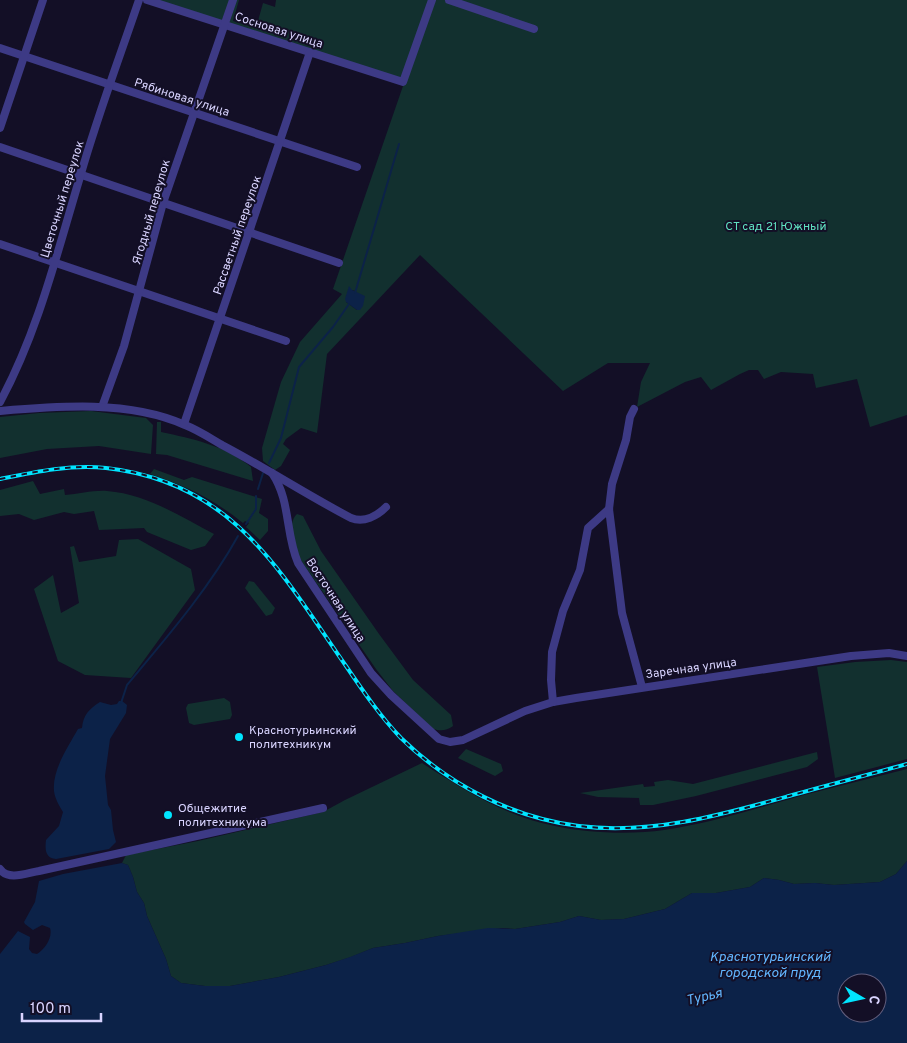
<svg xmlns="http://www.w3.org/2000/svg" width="907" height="1043" viewBox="0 0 907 1043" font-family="Overpass,sans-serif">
<rect width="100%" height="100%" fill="#130f26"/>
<g fill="#12302f" fill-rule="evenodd">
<path d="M 155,0 L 239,0 L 233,21 L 256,28 L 263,3 L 275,7 L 276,0 L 907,0 L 907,415 L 870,427 L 857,379 L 816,388 L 813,374 L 781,372 L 764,379 L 758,370 L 749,370 L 740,374 L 711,390 L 701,377 L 685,382 L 637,407 L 641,382 L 650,363 L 608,363 L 563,391 L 420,255 L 327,354 L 317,433 L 301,428 L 286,439 L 283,444 L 290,450 L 281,466 L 275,470 L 263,461 L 262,448 L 281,382 L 300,342 L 342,294 L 333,289 L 403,86 L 400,79 ZM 352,290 L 355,291 L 357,310 L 346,302 L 346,296 Z"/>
<path d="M 91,411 L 146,418 L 153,425 L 151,454 L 99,446 L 47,449 L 0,458 L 0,417 L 39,413 Z"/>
<path d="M 157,422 L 161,422 L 161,432 C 193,439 224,445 251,467 L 253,481 L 167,455 L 156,454 Z"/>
<path d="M 154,469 L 184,480 L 192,477 L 262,499 L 259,513 L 268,519 L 268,531 L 260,540 L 246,527 L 249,523 L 245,521 L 243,523 C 213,499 187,486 150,474 Z"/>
<path d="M 33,481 L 40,494 L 64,489 L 65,495 C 79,494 94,490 107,491 C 146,494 180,516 214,534 L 205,546 L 191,550 L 147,532 L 144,528 L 99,530 L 94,511 L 74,514 L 64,512 L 34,520 L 19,514 L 0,516 L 0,490 Z"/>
<path d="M 297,514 L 303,516 L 321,551 L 379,634 L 413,680 L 451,715 L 453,726 C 446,731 441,731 433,729 L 393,691 L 376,669 L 298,556 C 295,545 286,524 297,514 Z"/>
<path d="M 138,539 L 191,569 L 195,590 L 131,678 L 85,675 L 58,661 L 34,589 L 53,575 L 61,613 L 79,603 L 70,547 L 74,546 L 79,562 L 116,556 L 119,540 Z"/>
<path d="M 249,581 L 254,582 L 275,608 L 272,614 L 266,616 L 245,588 Z"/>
<path d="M 891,660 L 907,662 L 907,759 L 835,778 L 817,667 L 855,662 Z"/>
<path d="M 224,698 L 230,702 L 232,715 L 230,719 L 194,725 L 189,723 L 186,708 L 188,704 Z"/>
<path d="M 466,749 L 501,764 L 503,771 L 495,776 L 458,758 Z"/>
<path d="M 817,752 L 818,759 L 807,767 L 696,796 L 653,805 L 640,805 L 639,798 L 598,797 L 580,793 L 643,784 L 644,787 L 655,786 L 654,782 L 668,780 L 693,784 Z"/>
<path d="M 422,763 C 464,790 505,816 555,826 C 586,833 632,835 664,830 C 711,823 758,808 804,795 C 838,786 873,778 907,769 L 907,861 L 896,874 L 880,882 L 834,885 L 815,883 L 794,884 L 779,880 L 764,878 L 750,887 L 716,893 L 692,893 L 665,909 L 624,919 L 601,920 L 579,916 L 560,922 L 515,929 L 502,928 L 438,936 L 405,943 L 373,948 L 351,957 L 326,965 L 279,977 L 230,986 L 205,986 L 181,983 L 171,976 L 166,959 L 147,916 L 144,903 L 137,892 L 133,877 L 128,865 L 122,863 L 126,855 L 198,841 L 323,812 L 345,800 Z"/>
</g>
<g fill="#0c2248" fill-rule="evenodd">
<path d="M 349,286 L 352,290 L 365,296 L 363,306 L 360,310 L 357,310 L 346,302 L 345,299 Z"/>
<path d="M 119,701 L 122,701 L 127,705 L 126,713 L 110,739 L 105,776 L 108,805 L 111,810 L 113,830 L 116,842 L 109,849 L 56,859 C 45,858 45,849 46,840 L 59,826 L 63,812 C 59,805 55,799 54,791 C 52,770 68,747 78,729 L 82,728 C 83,715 89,709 100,702 L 111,705 L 117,704 Z"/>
<path d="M 907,861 L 907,1043 L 0,1043 L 0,954 L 18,931 L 30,937 L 29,949 L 32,953 L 37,954 C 45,949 53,937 50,928 L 42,925 L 33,930 L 25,924 L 24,922 L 35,902 L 39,881 L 63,874 L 122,863 L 128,865 L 133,877 L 137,892 L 144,903 L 147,916 L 166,959 L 171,976 L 181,983 L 205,986 L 230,986 L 279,977 L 326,965 L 350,957 L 373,948 L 405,943 L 438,936 L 488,928 L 515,929 L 560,922 L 579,916 L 601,920 L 624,919 L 665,909 L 692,893 L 716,893 L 750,887 L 764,878 L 779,880 L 794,884 L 815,883 L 834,885 L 880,882 L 896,874 ZM 847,983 L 877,983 L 877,1013 L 847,1013 Z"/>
</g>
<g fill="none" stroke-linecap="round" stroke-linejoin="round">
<g stroke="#0c2248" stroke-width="2">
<path d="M 355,293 L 399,144"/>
<path d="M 269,463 L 281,438 L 299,367 L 333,327 L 349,304"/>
<path d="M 258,489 L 263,473"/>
<path d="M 246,524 L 256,509 L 256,496"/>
<path d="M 121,703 L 127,685 C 167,637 208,590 238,536"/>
</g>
<g stroke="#3d3a85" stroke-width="8">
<path d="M 147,0 L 403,82 L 432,0"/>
<path d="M 449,0 L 534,29"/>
<path d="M 0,48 L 357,167"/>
<path d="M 0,128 L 43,0"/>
<path d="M 0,147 L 339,263"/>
<path d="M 0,244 L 286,341"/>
<path d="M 0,402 C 38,332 57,253 80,177 C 97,117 119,59 139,0"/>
<path d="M 102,407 L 124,346 L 163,203 L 233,0"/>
<path d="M 634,409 L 630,417 L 626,440 L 612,484 L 609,509 L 622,613 L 642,687"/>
<path d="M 0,411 C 59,406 129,400 185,425 C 198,430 210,438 222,445 C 266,468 307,495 351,518 C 364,523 377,516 386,507"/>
<path d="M 184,424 L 310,52"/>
<path d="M 272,473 C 291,501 285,533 298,563 L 371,673 L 391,695 L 439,739 L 450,742 L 463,740 L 525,711 L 553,702 L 576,698 L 851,656 L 889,653 L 907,656"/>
<path d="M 553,702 L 551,680 L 552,652 L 563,611 L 580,570 L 588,528 L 609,509"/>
<path d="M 0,869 C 8,881 27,873 39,871 L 323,808"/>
</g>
<defs>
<path id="rail" d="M 0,479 C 34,472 71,464 106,468 C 233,482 280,571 346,666 C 363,691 380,716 401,738 C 449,785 513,818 579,826 C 651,835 721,815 789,796 C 828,785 868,775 907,764"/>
</defs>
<use href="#rail" stroke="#00e5ff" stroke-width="4"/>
<use href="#rail" stroke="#130f26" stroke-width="2" stroke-dasharray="5.5" stroke-linecap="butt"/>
</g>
<g fill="#00e5ff" stroke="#130f26" stroke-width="2">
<circle cx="239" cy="737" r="5"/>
<circle cx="168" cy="815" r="5"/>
</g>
<g text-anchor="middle" stroke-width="4" stroke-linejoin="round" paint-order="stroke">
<g font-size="12" fill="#d9d4ff" stroke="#130f26">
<text transform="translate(279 30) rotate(18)" y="4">Сосновая улица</text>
<text transform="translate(182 97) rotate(18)" y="4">Рябиновая улица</text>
<text transform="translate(62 199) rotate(-73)" y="4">Цветочный переулок</text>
<text transform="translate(151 212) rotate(-74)" y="4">Ягодный переулок</text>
<text transform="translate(237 235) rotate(-71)" y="4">Рассветный переулок</text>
<text transform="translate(336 600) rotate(57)" y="4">Восточная улица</text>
<text transform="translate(691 668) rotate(-8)" y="4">Заречная улица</text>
</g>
<g font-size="12" fill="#5fe0c0" stroke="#130f26">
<text x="776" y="230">СТ сад 21 Южный</text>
</g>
<g font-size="12" fill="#d9d4ff" stroke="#130f26" text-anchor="start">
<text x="249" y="734">Краснотурьинский<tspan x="249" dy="14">политехникум</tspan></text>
<text x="178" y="812">Общежитие<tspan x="178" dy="14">политехникума</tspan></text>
</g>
<g font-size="14" font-style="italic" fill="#62b6ff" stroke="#130f26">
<text x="770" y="961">Краснотурьинский<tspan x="770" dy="16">городской пруд</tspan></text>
<text transform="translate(704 996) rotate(-13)" y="5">Турья</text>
</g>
</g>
<g transform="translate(862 998) rotate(99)"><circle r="24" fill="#130f26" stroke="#625e7d"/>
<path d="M0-4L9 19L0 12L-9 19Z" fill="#00e5ff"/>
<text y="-8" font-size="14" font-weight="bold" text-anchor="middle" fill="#d9d4ff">С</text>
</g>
<path d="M22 1013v8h79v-8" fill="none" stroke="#d9d4ff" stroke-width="2.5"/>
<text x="30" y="1013" font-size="15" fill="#d9d4ff" stroke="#130f26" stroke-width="4" paint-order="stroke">100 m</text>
</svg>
